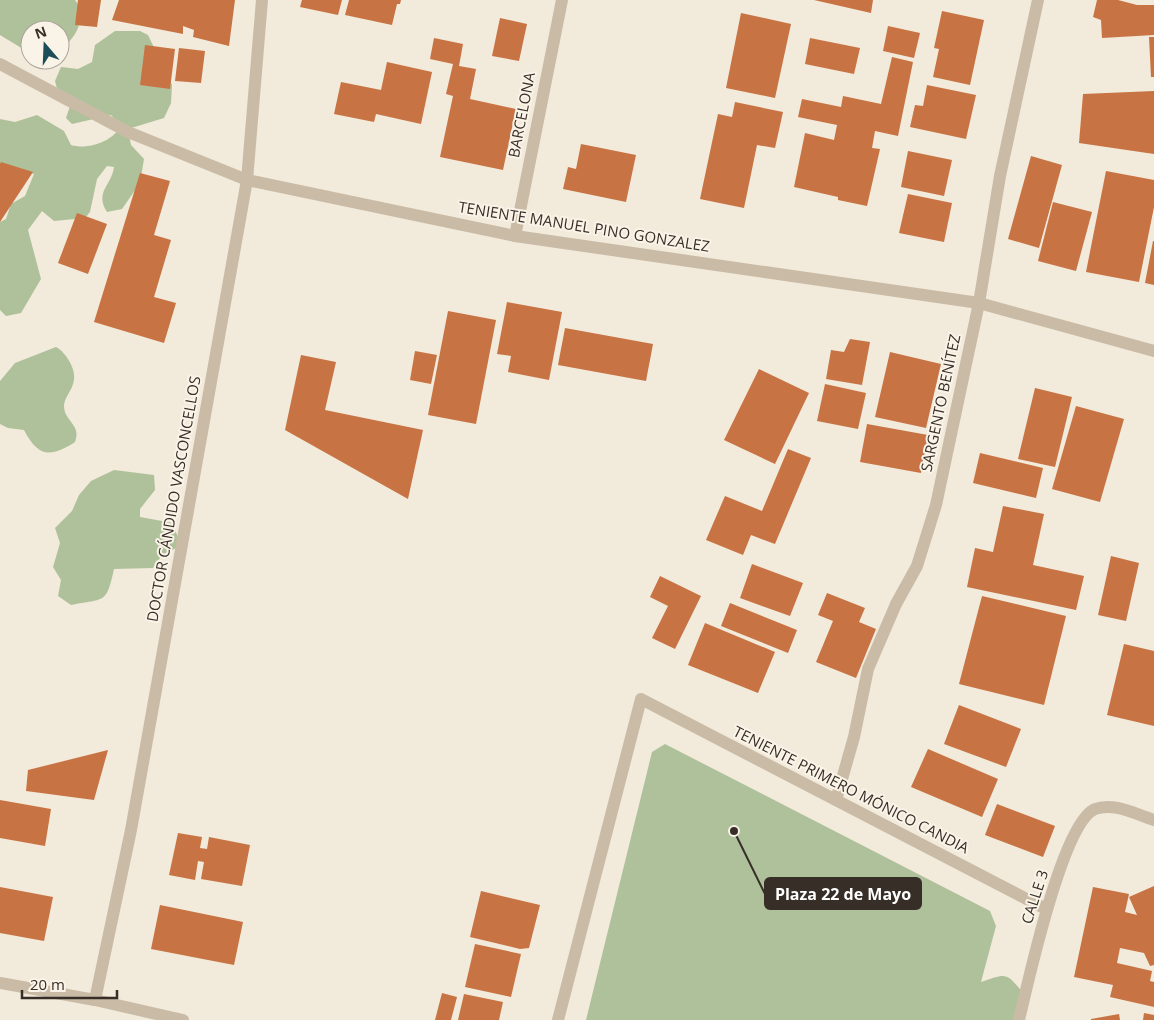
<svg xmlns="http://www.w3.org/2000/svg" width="1154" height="1020" viewBox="0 0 1154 1020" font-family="'Open Sans',sans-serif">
<rect width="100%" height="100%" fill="#f2eada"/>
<g fill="#afc19a">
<path d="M 0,0 L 75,0 C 88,15 76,41 60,48 L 60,30 L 30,30 L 30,49 L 23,49 L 0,35 Z"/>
<path d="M 115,31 L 140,31 L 148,35 L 172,85 L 171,103 L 164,118 L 128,129 L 131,145 L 144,159 L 140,183 L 122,209 L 107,212 C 94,192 112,185 114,167 L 107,166 L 97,179 L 90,212 L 85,218 L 54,221 L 42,211 L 28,230 L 41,279 L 21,313 L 6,316 L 0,310 L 0,222 L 6,219 L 11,204 L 25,196 L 34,174 L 0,164 L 0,119 L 15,122 L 37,115 L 64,131 L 71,145 C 88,150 112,142 121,126 L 111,115 L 72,124 L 66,118 L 71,103 L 59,96 L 55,81 L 61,67 L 78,69 L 92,62 L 95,45 Z"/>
<path d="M 56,347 C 67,353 78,372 73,384 C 71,391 64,399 64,406 C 64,421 82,425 75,442 C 50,458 38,457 24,430 L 8,428 L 0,424 L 0,381 L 15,363 Z"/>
<path d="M 114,470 L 154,475 L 155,490 L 140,509 L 140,517 L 173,523 L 179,541 L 176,548 L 162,555 L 153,568 L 114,569 C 106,605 105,598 71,605 L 58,596 L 61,580 L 53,567 L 60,543 L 55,528 L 72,511 L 79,495 L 91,481 Z"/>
<path d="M 665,744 L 990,911 L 996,926 L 981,982 C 1009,972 1006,973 1025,995 L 1017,1020 L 586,1020 L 652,752 Z"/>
</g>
<g fill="#c87343">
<path d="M 78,0 L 101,0 L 97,27 L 75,25 Z"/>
<path d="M 119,0 L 235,0 L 229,46 L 193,37 L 194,30 L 183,26 L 183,34 L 112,20 Z"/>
<path d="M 302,0 L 342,0 L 338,15 L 300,7 Z"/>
<path d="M 349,0 L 401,0 L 400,4 L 397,4 L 392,25 L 345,15 Z"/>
<path d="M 814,0 L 873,0 L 871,13 Z"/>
<path d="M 1097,0 L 1118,0 L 1137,5 L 1154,5 L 1154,35 L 1102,38 L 1101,20 L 1093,17 Z"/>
<path d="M 942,11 L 984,20 L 970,85 L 933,77 L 939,49 L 934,48 Z"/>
<path d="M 741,13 L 791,24 L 775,98 L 726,88 Z"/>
<path d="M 500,18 L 527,24 L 519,61 L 492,56 Z"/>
<path d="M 888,26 L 920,33 L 914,58 L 883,51 Z"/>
<path d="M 1149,37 L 1154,37 L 1154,77 L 1151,77 Z"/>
<path d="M 434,38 L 463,44 L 459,66 L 476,69 L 470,99 L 516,109 L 503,170 L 440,157 L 453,96 L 446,94 L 453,64 L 430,59 Z"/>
<path d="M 810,38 L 860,48 L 854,74 L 805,64 Z"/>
<path d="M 145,45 L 175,49 L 170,89 L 140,85 Z"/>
<path d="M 179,48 L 205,51 L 201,83 L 175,81 Z"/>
<path d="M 892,57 L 913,62 L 898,136 L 875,131 L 872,148 L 880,149 L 867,206 L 838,200 L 838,197 L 794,187 L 805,133 L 834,140 L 837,125 L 798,117 L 802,99 L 841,107 L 843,96 L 881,104 Z"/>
<path d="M 387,62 L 432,72 L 421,124 L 376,114 L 374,122 L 334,114 L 341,82 L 381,90 Z"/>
<path d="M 927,85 L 976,95 L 966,139 L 910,127 L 915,105 L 923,106 Z"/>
<path d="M 1154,91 L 1154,154 L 1079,143 L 1083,94 Z"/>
<path d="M 735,102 L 783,112 L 775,148 L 757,145 L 744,208 L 700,199 L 718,114 L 732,117 Z"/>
<path d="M 581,144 L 636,155 L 626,202 L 563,189 L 568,167 L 576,169 Z"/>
<path d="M 908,151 L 952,160 L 944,196 L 901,187 Z"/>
<path d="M 1031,156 L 1062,165 L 1039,248 L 1008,239 Z"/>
<path d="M 1,162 L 33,172 L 0,222 L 0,164 Z"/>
<path d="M 1106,171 L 1154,180 L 1154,207 L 1139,282 L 1086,272 Z"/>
<path d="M 140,173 L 170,181 L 154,235 L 171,240 L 154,297 L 176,303 L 164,343 L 94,322 Z"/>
<path d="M 908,194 L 952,203 L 944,242 L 899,233 Z"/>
<path d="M 1053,202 L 1092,212 L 1076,271 L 1038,261 Z"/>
<path d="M 77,213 L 107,224 L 88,274 L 58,263 Z"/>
<path d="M 1153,241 L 1154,241 L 1154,285 L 1145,283 Z"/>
<path d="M 507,302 L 562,312 L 549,380 L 508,372 L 511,356 L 497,354 Z"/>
<path d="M 448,311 L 496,320 L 476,424 L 428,415 Z"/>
<path d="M 565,328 L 653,344 L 646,381 L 558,365 Z"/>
<path d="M 850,339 L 870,342 L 862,385 L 826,379 L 831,350 L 844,352 Z"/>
<path d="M 415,351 L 437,355 L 431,384 L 410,380 Z"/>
<path d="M 890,352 L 941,364 L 926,428 L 875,417 Z"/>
<path d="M 301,355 L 336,362 L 325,410 L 423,430 L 408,499 L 285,430 Z"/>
<path d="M 759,369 L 809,393 L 775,464 L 724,440 Z"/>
<path d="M 825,384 L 866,393 L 858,429 L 817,421 Z"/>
<path d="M 1035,388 L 1072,397 L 1055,467 L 1018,459 Z"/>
<path d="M 1076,406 L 1124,419 L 1100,502 L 1052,489 Z"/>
<path d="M 867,424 L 928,435 L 921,473 L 860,462 Z"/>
<path d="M 788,449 L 811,458 L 775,544 L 751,535 L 743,555 L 706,540 L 725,496 L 762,511 Z"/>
<path d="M 980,453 L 1043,468 L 1036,498 L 973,483 Z"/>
<path d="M 1003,506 L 1044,514 L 1033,565 L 1084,576 L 1076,610 L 967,587 L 975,548 L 993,552 Z"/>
<path d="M 1111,556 L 1139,563 L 1126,621 L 1098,615 Z"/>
<path d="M 752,564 L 803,583 L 790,616 L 740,598 Z"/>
<path d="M 660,576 L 701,596 L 675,649 L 652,638 L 668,606 L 650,597 Z"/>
<path d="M 827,593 L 865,608 L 859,622 L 876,629 L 856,678 L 816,662 L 833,621 L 818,615 Z"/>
<path d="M 982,596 L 1066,616 L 1044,705 L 959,684 Z"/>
<path d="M 730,603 L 797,630 L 788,653 L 721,626 Z"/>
<path d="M 705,623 L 775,652 L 758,693 L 688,665 Z"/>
<path d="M 1124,644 L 1154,651 L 1154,726 L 1107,715 Z"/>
<path d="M 959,705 L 1021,729 L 1006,767 L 944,744 Z"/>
<path d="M 928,749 L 998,779 L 982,817 L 911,787 Z"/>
<path d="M 108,750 L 94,800 L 26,791 L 28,770 Z"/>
<path d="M 0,800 L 51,809 L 45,846 L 0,838 Z"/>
<path d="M 997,804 L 1055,826 L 1043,857 L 985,835 Z"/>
<path d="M 178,833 L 202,837 L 200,848 L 207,849 L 209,837 L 250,845 L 242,886 L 201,879 L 204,862 L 198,861 L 195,880 L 169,875 Z"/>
<path d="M 1154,886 L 1154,965 L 1150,966 L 1144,953 L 1120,948 L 1117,963 L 1152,971 L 1150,981 L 1154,982 L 1154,1007 L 1110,997 L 1113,985 L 1074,977 L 1093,887 L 1129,894 L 1125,912 L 1137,915 L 1129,897 Z"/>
<path d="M 0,887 L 53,897 L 44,941 L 0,933 Z"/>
<path d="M 481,891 L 540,905 L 529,948 L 520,949 L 470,937 Z"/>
<path d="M 160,905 L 243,922 L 234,965 L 151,949 Z"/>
<path d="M 475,944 L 521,954 L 511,997 L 465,987 Z"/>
<path d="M 442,993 L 457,997 L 451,1020 L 435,1020 Z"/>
<path d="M 464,994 L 503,1002 L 499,1020 L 458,1020 Z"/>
<path d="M 1144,1013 L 1154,1015 L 1154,1020 L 1143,1020 Z"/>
<path d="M 1119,1014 L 1120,1020 L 1091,1020 L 1091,1019 Z"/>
</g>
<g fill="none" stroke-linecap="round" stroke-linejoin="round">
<g stroke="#cabba6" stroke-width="12">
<path d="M 0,64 L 128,132 L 247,180 L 515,236 L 979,303 L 1154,351"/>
<path d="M 515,236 L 562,0"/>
<path d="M 836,800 L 854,737 L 868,669 L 896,604 L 917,566 L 936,505 L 979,303 L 1000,176 L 1038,0"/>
<path d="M 0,983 L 95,1000 L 183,1020"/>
<path d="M 95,1000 L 131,830 L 247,180 L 262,0"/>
<path d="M 558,1020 L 641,699 L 1046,909"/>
<path d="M 1019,1020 C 1028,983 1062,823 1095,809 C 1113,802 1136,814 1154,820"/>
</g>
</g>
<g text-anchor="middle" stroke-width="4" stroke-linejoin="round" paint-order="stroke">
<g font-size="15" fill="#362e27" stroke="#faf3e7">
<text transform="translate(522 115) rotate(-79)" y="5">BARCELONA</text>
<text transform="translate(584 227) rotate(9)" y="5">TENIENTE MANUEL PINO GONZALEZ</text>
<text transform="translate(941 403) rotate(-78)" y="5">SARGENTO BENÍTEZ</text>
<text transform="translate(174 499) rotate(-80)" y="5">DOCTOR CÁNDIDO VASCONCELLOS</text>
<text transform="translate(851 790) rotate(27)" y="5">TENIENTE PRIMERO MÓNICO CANDIA</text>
<text transform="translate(1035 897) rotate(-72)" y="5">CALLE 3</text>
</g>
</g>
<path fill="none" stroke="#362e27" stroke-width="2" d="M734 831L765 894"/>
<circle fill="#362e27" stroke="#faf3e7" stroke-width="2" cx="734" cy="831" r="5"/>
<rect fill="#362e27" stroke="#362e27" stroke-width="2" x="765" y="878" width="156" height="31" rx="5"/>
<g font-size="16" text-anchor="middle" font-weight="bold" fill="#fff">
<text x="843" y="900">Plaza 22 de Mayo</text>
</g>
<g transform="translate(45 45) rotate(341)"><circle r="24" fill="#faf3e7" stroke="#aca49a"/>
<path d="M0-4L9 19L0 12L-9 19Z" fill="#1c4d58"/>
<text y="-8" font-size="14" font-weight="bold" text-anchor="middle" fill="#362e27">N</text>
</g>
<path d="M22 990v8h95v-8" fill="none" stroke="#362e27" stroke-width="2.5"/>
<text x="30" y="990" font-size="15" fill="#362e27" stroke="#faf3e7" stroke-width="4" paint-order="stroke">20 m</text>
</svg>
